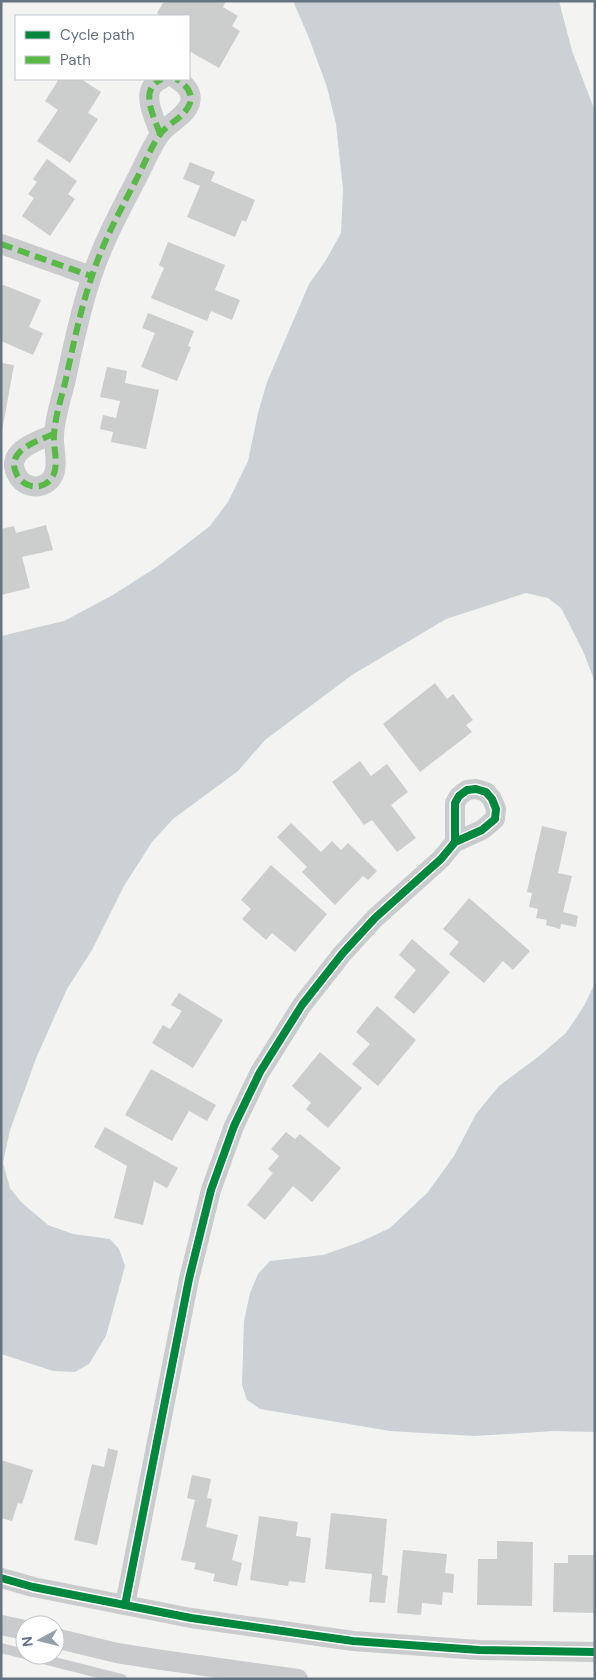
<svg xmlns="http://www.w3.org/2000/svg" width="596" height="1680" viewBox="0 0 596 1680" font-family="'DM Sans',sans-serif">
<rect width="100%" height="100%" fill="#f3f3f2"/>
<g fill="#cbd1d5">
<path d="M 293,1 L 559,1 L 572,51 L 595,111 L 595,682 L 583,651 L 561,608 L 548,598 L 526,593 L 446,619 L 352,675 L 265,740 L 238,771 L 173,819 L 152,842 L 124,886 L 92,950 L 67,989 L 37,1056 L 10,1130 L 3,1163 L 10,1188 L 21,1202 L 48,1225 L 73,1234 L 110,1239 L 119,1249 L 125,1266 L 106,1336 L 89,1364 L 75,1372 L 53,1371 L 1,1354 L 1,636 L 64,621 L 113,595 L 158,566 L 210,526 L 228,502 L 248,461 L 258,413 L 267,382 L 309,284 L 326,260 L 341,233 L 343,189 L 336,124 L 327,87 L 309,38 Z"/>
<path d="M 595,983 L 595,1432 L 554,1431 L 474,1436 L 390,1431 L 260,1409 L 247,1400 L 242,1385 L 244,1321 L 250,1293 L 258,1274 L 270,1261 L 323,1255 L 360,1242 L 390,1228 L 427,1193 L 454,1156 L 476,1114 L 499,1086 L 538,1057 L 566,1033 L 584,1006 Z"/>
</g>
<g fill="#cccdcd">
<path d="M 164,1 L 226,1 L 223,7 L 238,16 L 232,26 L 240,31 L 219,68 L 189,51 L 189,16 L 158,16 L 159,15 L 157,13 Z"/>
<path d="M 59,79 L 81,79 L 101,92 L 88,113 L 98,119 L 70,163 L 37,141 L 58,110 L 45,101 Z"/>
<path d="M 47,159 L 77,181 L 68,194 L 75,199 L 50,236 L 22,216 L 34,198 L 28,194 L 37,182 L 33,179 Z"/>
<path d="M 190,162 L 215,172 L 211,181 L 255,200 L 246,222 L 242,220 L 235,237 L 187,217 L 200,186 L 183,179 Z"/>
<path d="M 168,242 L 225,265 L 215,290 L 240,300 L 232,320 L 211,311 L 207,321 L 151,298 L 164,268 L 159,265 Z"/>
<path d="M 1,284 L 41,300 L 29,327 L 43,333 L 33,355 L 1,341 Z"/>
<path d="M 148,313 L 194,331 L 188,346 L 191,347 L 177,381 L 141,367 L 155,333 L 142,328 Z"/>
<path d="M 1,363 L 14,365 L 2,431 L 1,431 Z"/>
<path d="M 107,367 L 127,371 L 125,383 L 159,390 L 146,449 L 111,442 L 113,432 L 100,429 L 103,415 L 116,418 L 120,401 L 100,397 Z"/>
<path d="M 46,525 L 53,550 L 22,557 L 30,588 L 1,595 L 1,529 L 14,526 L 16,533 Z"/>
<path d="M 435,683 L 447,699 L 453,694 L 473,720 L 466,725 L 472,732 L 420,772 L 383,724 Z"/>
<path d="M 360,761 L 371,776 L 387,764 L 408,792 L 391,805 L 416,838 L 397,852 L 372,820 L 364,825 L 332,782 Z"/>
<path d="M 291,823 L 321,852 L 332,841 L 341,850 L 348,843 L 377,871 L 368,880 L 363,876 L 335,905 L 302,872 L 307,867 L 277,837 Z"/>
<path d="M 542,826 L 567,832 L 558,873 L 572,876 L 563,912 L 578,916 L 576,927 L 561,924 L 560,929 L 546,925 L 547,920 L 536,918 L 538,909 L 529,907 L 532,893 L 527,892 Z"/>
<path d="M 271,865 L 327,914 L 295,952 L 272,933 L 266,940 L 242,919 L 251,909 L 241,900 Z"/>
<path d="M 469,898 L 530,951 L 513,970 L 503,961 L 484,983 L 449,954 L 459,942 L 443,929 Z"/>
<path d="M 412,939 L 450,972 L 414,1014 L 394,997 L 416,970 L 399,955 Z"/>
<path d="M 179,993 L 223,1020 L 193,1068 L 152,1043 L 163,1025 L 170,1029 L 182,1011 L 171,1005 Z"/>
<path d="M 377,1006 L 416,1040 L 378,1086 L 352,1064 L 370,1044 L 356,1032 Z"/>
<path d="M 320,1052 L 362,1088 L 328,1128 L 306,1109 L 311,1103 L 292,1086 Z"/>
<path d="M 151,1069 L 216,1105 L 207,1121 L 189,1111 L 172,1141 L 125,1115 Z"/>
<path d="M 105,1127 L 178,1168 L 167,1188 L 154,1181 L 143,1225 L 114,1218 L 127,1166 L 94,1147 Z"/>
<path d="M 286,1132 L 295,1139 L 300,1134 L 341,1168 L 312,1202 L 293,1186 L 265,1220 L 247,1205 L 273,1173 L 268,1169 L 279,1156 L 271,1149 Z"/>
<path d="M 108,1448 L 118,1451 L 97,1545 L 74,1540 L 92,1464 L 104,1467 Z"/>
<path d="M 1,1460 L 33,1470 L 22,1504 L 18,1503 L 12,1521 L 1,1518 Z"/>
<path d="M 192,1475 L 211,1479 L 207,1498 L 212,1499 L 206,1527 L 238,1535 L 232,1560 L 242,1563 L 237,1586 L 213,1581 L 215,1574 L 194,1569 L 196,1563 L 181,1560 L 195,1500 L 187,1498 Z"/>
<path d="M 331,1513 L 387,1519 L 382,1575 L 388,1576 L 385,1603 L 369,1602 L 372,1574 L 325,1569 Z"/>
<path d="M 259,1516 L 298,1522 L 296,1536 L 311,1538 L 305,1583 L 289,1581 L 288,1586 L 250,1580 Z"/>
<path d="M 497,1541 L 533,1542 L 532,1606 L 477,1605 L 478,1559 L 497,1559 Z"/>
<path d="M 403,1550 L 447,1554 L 445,1573 L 454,1574 L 453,1593 L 443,1592 L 442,1605 L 422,1603 L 421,1615 L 397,1613 Z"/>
<path d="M 568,1555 L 595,1555 L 595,1613 L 553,1612 L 554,1563 L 568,1563 Z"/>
</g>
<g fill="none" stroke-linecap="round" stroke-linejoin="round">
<g stroke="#c9cbcc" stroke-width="10">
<path d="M 1,1648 L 25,1654"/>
<path d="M 27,1655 L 122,1679"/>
</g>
<g stroke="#c9cbcc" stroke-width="20">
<path d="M 160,134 C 154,116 138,89 162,79"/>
<path d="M 1,244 L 91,276"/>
<path d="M 54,434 C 37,441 4,451 17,475 C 24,489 45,491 53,476 C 59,464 53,447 54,435 C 55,417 61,399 65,383 C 73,347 80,310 92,276 C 103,242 120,211 136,180 C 144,165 150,149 159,136 C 167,123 185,118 190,103 C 193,92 185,84 176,79"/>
<path d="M 1,1578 L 33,1587 L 191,1618 L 353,1641 L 479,1650 L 595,1652"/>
<path d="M 125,1605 L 189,1279 L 211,1190 L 234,1126 L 260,1072 L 302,1005 L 342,954 L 375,918 L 441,859 L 455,842 L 482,830 L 495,819 L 496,809 L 492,799 L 486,792 L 476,789 L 467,790 L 459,796 L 455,803 L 455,842"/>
<path d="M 1,1625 L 25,1630"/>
<path d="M 55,1638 L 117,1653 L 155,1659 L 298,1679"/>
</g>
<g stroke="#58b947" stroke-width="6" stroke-dasharray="12 6" stroke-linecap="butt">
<path d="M 160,134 C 154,116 138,89 162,79"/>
<path d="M 1,244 L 91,276"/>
<path d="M 54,434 C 37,441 4,451 17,475 C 24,489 45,491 53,476 C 59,464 53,447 54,435 C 55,417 61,399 65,383 C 73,347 80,310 92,276 C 103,242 120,211 136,180 C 144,165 150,149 159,136 C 167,123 185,118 190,103 C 193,92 185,84 176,79"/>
</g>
<defs>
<g id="cycleway">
<path d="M 1,1578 L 33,1587 L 191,1618 L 353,1641 L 479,1650 L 595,1652"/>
<path d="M 125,1605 L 189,1279 L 211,1190 L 234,1126 L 260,1072 L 302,1005 L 342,954 L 375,918 L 441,859 L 455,842 L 482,830 L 495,819 L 496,809 L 492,799 L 486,792 L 476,789 L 467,790 L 459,796 L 455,803 L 455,842"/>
</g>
</defs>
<use href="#cycleway" stroke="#fff" stroke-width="11"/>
<use href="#cycleway" stroke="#00873e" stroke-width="8"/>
</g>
<rect width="596" height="1680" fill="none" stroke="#667380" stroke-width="5"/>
<rect x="15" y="15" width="175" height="65" fill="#ffffff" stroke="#c2c7cc"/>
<rect x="25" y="31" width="25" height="8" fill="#00873e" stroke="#c2c7cc"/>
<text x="60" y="40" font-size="15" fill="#667380">Cycle path</text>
<rect x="25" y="56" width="25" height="8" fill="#58b947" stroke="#c2c7cc"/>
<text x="60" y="65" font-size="15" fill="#667380">Path</text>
<g transform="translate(40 1640) rotate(263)"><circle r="24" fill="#ffffff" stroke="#c2c7cc"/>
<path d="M0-4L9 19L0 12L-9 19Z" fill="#97a0a8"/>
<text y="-8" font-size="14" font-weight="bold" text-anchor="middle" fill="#667380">N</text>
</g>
</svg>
